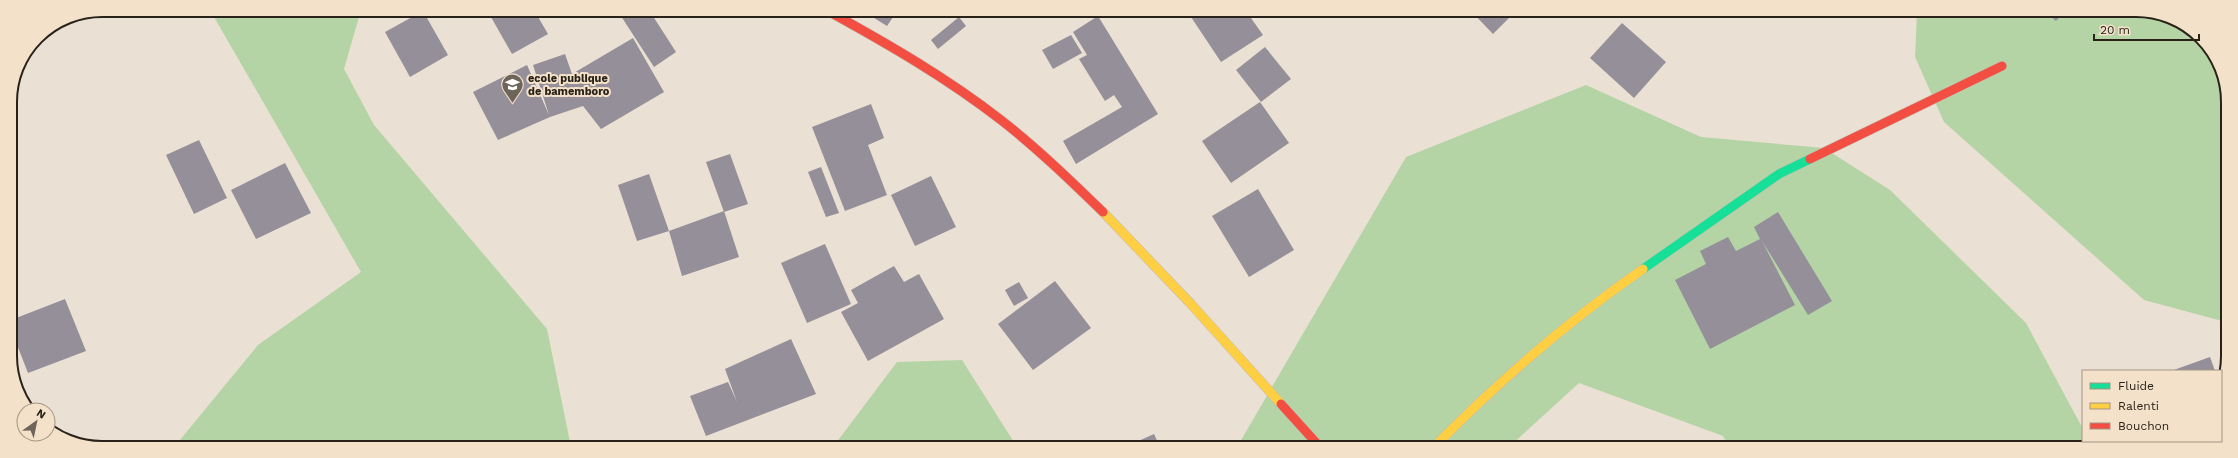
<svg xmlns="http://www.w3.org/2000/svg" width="2238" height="458" viewBox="0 0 2238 458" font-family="'Work Sans',sans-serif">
<rect width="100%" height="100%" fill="#eae0d4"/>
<g fill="#b5d4a5">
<path d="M 210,10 L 361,10 L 344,69 L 374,125 L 547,329 L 571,447 L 175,446 L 258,345 L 361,272 Z"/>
<path d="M 1917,12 L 2154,12 L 2201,37 L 2226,84 L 2226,322 L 2144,300 L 1944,122 L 1915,57 Z"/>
<path d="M 1586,85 L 1701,137 L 1824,148 L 1890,190 L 2026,323 L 2083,429 L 2083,441 L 2090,441 L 2097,448 L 1730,448 L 1723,436 L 1579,383 L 1509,447 L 1237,447 L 1406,157 Z"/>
<path d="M 962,360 L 1017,447 L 773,447 L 836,443 L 897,362 Z"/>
</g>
<g fill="#948f98">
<path d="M 487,10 L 534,10 L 548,34 L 512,54 Z"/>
<path d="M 624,10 L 649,10 L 676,52 L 654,67 L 619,13 Z"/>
<path d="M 423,11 L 448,55 L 410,77 L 385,32 Z"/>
<path d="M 863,11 L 897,11 L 887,26 Z"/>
<path d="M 1187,11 L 1246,11 L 1263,35 L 1221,62 Z"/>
<path d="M 1471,11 L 1516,11 L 1493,34 Z"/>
<path d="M 2045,12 L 2065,12 L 2056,21 Z"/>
<path d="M 1098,16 L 1158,114 L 1076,164 L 1063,141 L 1122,107 L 1114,95 L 1105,101 L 1079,59 L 1087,55 L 1073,32 Z"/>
<path d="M 959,17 L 966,26 L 938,49 L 931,40 Z"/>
<path d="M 1622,23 L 1666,62 L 1634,98 L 1590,58 Z"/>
<path d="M 1071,35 L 1082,53 L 1053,69 L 1042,50 Z"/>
<path d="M 633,38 L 664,92 L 601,129 L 583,106 L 550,117 L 498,140 L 473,92 L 527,65 L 549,115 L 533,65 L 565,54 L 572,74 Z"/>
<path d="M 1265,47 L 1291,79 L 1261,102 L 1236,70 Z"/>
<path d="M 1260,102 L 1289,143 L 1231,183 L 1202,141 Z"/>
<path d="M 871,104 L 884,138 L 868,145 L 887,195 L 845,211 L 812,127 Z"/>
<path d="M 199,140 L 227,198 L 194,214 L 166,155 Z"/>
<path d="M 730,154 L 748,204 L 724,212 L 706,162 Z"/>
<path d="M 285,163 L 311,213 L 256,239 L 231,190 Z"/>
<path d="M 821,167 L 839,213 L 826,217 L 808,172 Z"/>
<path d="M 649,174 L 669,231 L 637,241 L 618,185 Z"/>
<path d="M 931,176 L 956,227 L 915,246 L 891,195 Z"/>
<path d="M 1258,189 L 1294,250 L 1249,277 L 1212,216 Z"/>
<path d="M 724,211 L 739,257 L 682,276 L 669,231 Z"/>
<path d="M 1778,212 L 1832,301 L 1808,315 L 1762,241 L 1795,305 L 1710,349 L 1675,280 L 1706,264 L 1700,251 L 1728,237 L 1736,251 L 1760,239 L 1754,227 Z"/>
<path d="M 825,244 L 851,304 L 807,323 L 781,263 Z"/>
<path d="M 894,266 L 904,282 L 919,274 L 944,319 L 868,361 L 841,312 L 858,303 L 851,290 Z"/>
<path d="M 1055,281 L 1091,328 L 1033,370 L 998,324 Z"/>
<path d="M 1019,282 L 1028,298 L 1014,306 L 1005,290 Z"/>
<path d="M 65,299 L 86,351 L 28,373 L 12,332 L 11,320 Z"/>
<path d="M 791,339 L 816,394 L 706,436 L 690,396 L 728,382 L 737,402 L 725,369 Z"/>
<path d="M 2210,357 L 2215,371 L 2171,371 Z"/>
<path d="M 1154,434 L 1160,447 L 1125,447 Z"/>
<path d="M 2099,441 L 2110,441 L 2113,448 L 2081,448 Z"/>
<path d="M 2120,441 L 2158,441 L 2142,448 L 2122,448 Z"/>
</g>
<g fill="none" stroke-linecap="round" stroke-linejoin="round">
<defs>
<path id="fast" d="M 1643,269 L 1779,174 L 1810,159"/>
<g id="slow">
<path d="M 1103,212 L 1190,303 L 1281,404"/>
<path d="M 1434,447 C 1498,382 1568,321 1643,269"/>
</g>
<g id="jam">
<path d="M 828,11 C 888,44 947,78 1001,120 C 1037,148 1070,180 1103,212"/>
<path d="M 1810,159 L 2002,66"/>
<path d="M 1281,404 L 1320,447"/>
</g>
</defs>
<use href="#fast" stroke="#c4bcb3" stroke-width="10"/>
<use href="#slow" stroke="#c4bcb3" stroke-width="10"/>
<use href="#jam" stroke="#c4bcb3" stroke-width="10"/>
<use href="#fast" stroke="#16e098" stroke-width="9"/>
<use href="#slow" stroke="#ffcf43" stroke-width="9"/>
<use href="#jam" stroke="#f24e42" stroke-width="9"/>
</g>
<defs>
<symbol id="school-pin" viewBox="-11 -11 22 30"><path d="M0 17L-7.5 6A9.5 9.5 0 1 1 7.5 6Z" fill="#6d645a" stroke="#f4e1ca"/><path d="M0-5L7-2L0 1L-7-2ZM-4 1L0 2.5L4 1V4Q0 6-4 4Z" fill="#fff"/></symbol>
</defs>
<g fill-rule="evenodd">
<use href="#school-pin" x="500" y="72" width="25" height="34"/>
</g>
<g text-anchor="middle" stroke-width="4" stroke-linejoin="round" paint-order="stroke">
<g font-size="11" font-weight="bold" fill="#292219" stroke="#f4e1ca" text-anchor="start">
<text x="528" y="82">ecole publique<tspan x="528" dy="13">de bamemboro</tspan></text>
</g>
</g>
<path d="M0 0H2238V458H0ZM102 17H2136A85 85 0 0 1 2221 102V356A85 85 0 0 1 2136 441H102A85 85 0 0 1 17 356V102A85 85 0 0 1 102 17Z" fill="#f4e1ca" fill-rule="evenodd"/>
<path fill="none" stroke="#292219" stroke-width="2" d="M102 17H2136A85 85 0 0 1 2221 102V356A85 85 0 0 1 2136 441H102A85 85 0 0 1 17 356V102A85 85 0 0 1 102 17Z"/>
<rect x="2082" y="370" width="140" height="72" fill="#f4e1ca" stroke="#a39583"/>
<rect x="2090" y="383" width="20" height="6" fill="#16e098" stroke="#a39583"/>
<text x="2118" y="390" font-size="12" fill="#292219">Fluide</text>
<rect x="2090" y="403" width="20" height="6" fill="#ffcf43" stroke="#a39583"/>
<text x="2118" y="410" font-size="12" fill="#292219">Ralenti</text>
<rect x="2090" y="423" width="20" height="6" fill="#f24e42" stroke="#a39583"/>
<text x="2118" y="430" font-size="12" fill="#292219">Bouchon</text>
<g transform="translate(36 422) rotate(33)"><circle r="19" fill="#f4e1ca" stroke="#a39583"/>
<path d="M0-3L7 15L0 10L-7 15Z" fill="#6d645a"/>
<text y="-6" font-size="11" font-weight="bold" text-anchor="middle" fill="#292219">N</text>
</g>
<path d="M2094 34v6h105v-6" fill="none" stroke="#292219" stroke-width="2"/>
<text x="2100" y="34" font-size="12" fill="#292219" stroke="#f4e1ca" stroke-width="3" paint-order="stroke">20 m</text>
</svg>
